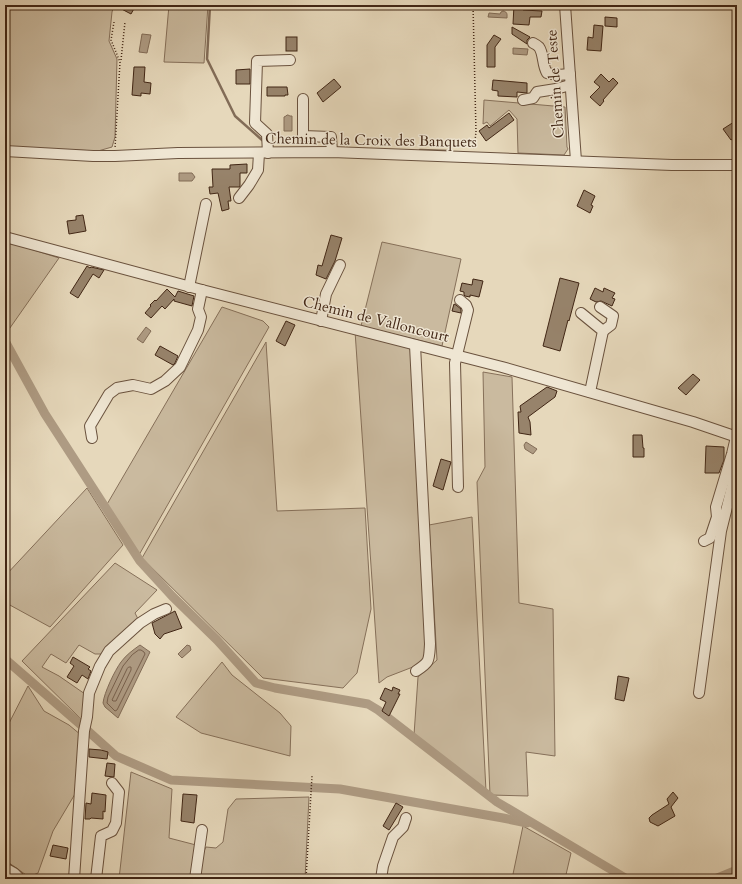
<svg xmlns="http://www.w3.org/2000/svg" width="742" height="884" viewBox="0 0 742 884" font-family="Cardo,serif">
<rect width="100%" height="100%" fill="#e6d8bb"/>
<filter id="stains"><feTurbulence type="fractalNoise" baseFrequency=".005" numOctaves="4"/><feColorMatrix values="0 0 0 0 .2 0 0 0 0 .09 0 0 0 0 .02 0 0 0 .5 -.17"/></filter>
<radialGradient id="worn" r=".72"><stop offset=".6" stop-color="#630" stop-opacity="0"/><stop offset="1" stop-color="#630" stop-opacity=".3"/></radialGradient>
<g fill="#caba9f" stroke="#86705a">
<path d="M 5,5 L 114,5 L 112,12 L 109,41 L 117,59 L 115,137 L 112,147 L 98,151 L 5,147 Z"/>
<path d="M 169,5 L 208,5 L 204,63 L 164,62 Z"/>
<path d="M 484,100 L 565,107 L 567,147 L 568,149 L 564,155 L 518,153 L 517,119 L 509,110 L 490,126 L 487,122 L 483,124 Z"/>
<path d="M 5,241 L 59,258 L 5,335 Z"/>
<path d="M 382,242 L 461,259 L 442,346 L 361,326 Z"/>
<path d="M 222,307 L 263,321 L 269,327 L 139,555 L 106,506 Z"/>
<path d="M 355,331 L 414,348 L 428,657 L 418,665 L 387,677 L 379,683 Z"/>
<path d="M 266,342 L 277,511 L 365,508 L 371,609 L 357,673 L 343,688 L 263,678 L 142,558 Z"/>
<path d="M 483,372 L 512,377 L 519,603 L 553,609 L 555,756 L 526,752 L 528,796 L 490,795 L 477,482 L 485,467 Z"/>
<path d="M 87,488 L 123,545 L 50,627 L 8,604 L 5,596 L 5,576 Z"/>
<path d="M 472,517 L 486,791 L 414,735 L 418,677 L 437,660 L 429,525 Z"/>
<path d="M 115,563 L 157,590 L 135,613 L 139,621 L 102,654 L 95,654 L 79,645 L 66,663 L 51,654 L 42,667 L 59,676 L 85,694 L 83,721 L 22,661 Z"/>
<path d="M 222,662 L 232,675 L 280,713 L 291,726 L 290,756 L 201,733 L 176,717 Z"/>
<path d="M 28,686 L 44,711 L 69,725 L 81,735 L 75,794 L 53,831 L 38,873 L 29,877 L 5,860 L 5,731 Z"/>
<path d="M 131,772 L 172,789 L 169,838 L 196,845 L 191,879 L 119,879 Z"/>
<path d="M 309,797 L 305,879 L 199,879 L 204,851 L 206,847 L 216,848 L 223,842 L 228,809 L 236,799 Z"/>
<path d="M 523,826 L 571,853 L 565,879 L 512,879 Z"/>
</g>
<g fill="#ae9b83" stroke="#826c57">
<path d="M 503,11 C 508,12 507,15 507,18 L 488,17 L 489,13 L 500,14 L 501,12 Z"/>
<path d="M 142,34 L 151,35 L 147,53 L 139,52 Z"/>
<path d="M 513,48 L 528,49 L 527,55 L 513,54 Z"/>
<path d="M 287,115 L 288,115 L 290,116 L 292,116 L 292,131 L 284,131 L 284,117 L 286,116 Z"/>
<path d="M 179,173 L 192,173 L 195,177 L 192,181 L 179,181 Z"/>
<path d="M 146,327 L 151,331 L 143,343 L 137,339 Z"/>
<path d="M 526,442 L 537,449 L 533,454 L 525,449 L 524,445 Z"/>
<path d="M 140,645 L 150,652 L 118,718 L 105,707 L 103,703 C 104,693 115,670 121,662 C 126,655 133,650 140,645 Z"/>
<path d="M 187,645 L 190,646 L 191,650 L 182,658 L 178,654 Z"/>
</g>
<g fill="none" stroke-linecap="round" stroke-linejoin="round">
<g stroke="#78604c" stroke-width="1">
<path d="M 139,650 L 141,650 L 144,652 L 145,654 L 117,710 L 115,711 L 107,703 L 108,697 L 123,666 L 132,655 Z"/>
<path d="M 129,667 L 131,667 L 131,670 L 116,701 L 113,701 L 112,700 L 113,698 L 127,669 Z"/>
</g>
<g stroke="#826c57" stroke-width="2.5">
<path d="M 210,5 L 207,59 L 235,116 L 262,140 L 265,142"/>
<path d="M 420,150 L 451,151"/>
<path d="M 5,863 L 6,863"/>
</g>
<g stroke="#ae9b83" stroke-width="9">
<path d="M 5,341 L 45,414 L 140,561 L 172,596 L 217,640 L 256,683 L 275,688 L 368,704 L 378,710 L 497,802 L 627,879"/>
<path d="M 5,659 L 80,724 L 116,756 L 171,780 L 340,789 L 503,818 L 527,823"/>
<path d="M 715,879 L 737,870"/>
</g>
</g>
<g fill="#97836b" stroke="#412615">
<path d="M 114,5 L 136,5 L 131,14 Z"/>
<path d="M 514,5 L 524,5 L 523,10 L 542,11 L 541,17 L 530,17 L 529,25 L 513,24 Z"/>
<path d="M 605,17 L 617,18 L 617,27 L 605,26 Z"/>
<path d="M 594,25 L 603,26 L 601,51 L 587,50 L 588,37 L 593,38 Z"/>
<path d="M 512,27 L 530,37 L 527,40 L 527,44 L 512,34 Z"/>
<path d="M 494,35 L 501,39 L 495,47 L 495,67 L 487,67 L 487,45 Z"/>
<rect x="286" y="37" width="11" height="14"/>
<path d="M 134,67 L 145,67 L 144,82 L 151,83 L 150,94 L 141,93 L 141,96 L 132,95 Z"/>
<path d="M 250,69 L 250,84 L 236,84 L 236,70 Z"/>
<path d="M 601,74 L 609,82 L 613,78 L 618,83 L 603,100 L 604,101 L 600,106 L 590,97 L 600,87 L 594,82 Z"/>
<path d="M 334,79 L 341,87 L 323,102 L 317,93 Z"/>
<path d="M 493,80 L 527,83 L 527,93 L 517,92 L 517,97 L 498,96 L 498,91 L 492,90 Z"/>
<path d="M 267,87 L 287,87 L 288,95 L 285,95 L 285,96 L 267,96 Z"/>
<path d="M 509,113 L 514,120 L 486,141 L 479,131 L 487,125 L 489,128 Z"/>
<path d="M 737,120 L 737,136 L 731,140 L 723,129 Z"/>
<path d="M 247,164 L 247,173 L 240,173 L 240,187 L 229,187 L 231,201 L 228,201 L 229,209 L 222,211 L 218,193 L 210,194 L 209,187 L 213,187 L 212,169 L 230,169 L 230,165 Z"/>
<path d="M 584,190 L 595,196 L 591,205 L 593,206 L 590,213 L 577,206 Z"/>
<path d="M 83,215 L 86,231 L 69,234 L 67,221 L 76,220 L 76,216 Z"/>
<path d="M 331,235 L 342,238 L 335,261 L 326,279 L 316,275 L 318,265 L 322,266 Z"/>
<path d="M 87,266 L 90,268 L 91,267 L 104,270 L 99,278 L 93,274 L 78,298 L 70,293 Z"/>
<path d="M 560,278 L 579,283 L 569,321 L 568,320 L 560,351 L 543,346 Z"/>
<path d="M 473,279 L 483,281 L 479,297 L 470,295 L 470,297 L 465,296 L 464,295 L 464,292 L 460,291 L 462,283 L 472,285 Z"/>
<path d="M 595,288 L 603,292 L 604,288 L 615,293 L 612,298 L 615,299 L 612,306 L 601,301 L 596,302 L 590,299 Z"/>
<path d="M 167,289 L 175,297 L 178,291 L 194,296 L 192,306 L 174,301 L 174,299 L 165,309 L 162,306 L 151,318 L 145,313 L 151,306 L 150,305 L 155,300 L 156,301 Z"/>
<path d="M 454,304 L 456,305 L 461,309 L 461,313 L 452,311 Z"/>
<path d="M 286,321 L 295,325 L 285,346 L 276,341 Z"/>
<path d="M 160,346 L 178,356 L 175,363 L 173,365 L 155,355 Z"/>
<path d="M 693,374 L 700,380 L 686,395 L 678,388 Z"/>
<path d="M 547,387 L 557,391 L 555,397 L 528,417 L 530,422 L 531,435 L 519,433 L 518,412 L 521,412 L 520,406 Z"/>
<path d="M 633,435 L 642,435 L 643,448 L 644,448 L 644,457 L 633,457 Z"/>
<path d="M 706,446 L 724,447 L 724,460 L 719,473 L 705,473 Z"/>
<path d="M 441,459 L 451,462 L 443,490 L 433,486 Z"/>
<path d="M 175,611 L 182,628 L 164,634 L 160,639 L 155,634 L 152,623 Z"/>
<path d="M 73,657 L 90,667 L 88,669 L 91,671 L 88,679 L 82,675 L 77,683 L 67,677 L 74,666 L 70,663 Z"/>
<path d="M 618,676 L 629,678 L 624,701 L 615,699 Z"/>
<path d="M 393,687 L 400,690 L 398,694 L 400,694 L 389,716 L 382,711 L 386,702 L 380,699 L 385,688 L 392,691 Z"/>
<path d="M 89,749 L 101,750 L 108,752 L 107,759 L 89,757 Z"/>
<path d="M 107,763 L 115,764 L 114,777 L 105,776 Z"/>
<path d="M 673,792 L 678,798 L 671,807 L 675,816 L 658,826 L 650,822 L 649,818 L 652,815 L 669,804 L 667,799 Z"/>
<path d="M 92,793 L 106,795 L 105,812 L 103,811 L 103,819 L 91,818 L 90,819 L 85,819 L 86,803 L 91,804 Z"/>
<path d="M 183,794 L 197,795 L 194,823 L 181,821 Z"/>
<path d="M 396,803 L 403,807 L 389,830 L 383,826 Z"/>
<path d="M 53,845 L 68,848 L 66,859 L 50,856 Z"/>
</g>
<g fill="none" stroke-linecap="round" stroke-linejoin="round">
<defs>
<g id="minor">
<path d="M 565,5 L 576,161"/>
<path d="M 533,43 C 535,44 538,46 539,47 C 544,54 542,65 547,73 L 558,75 L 570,74"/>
<path d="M 303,99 L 303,136 L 331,137 L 332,152"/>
<path d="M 523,100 L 533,98 L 537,92 L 556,89 L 570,85"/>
<path d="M 5,151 L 93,156 L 115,156 L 178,153 L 332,152 L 672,165 L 737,165"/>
<path d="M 268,153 L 267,134 L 255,123 L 257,61 L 290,60"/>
<path d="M 239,198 L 249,185 L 258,170 L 259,153"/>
<path d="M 5,237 L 202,290 L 502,367 L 693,422 L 737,437"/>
<path d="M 189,287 L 206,204"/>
<path d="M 600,307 L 613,316 L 611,325 L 603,331"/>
<path d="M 581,313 L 603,331 L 590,392"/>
<path d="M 321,321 L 326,294 L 340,265"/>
<path d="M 415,345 L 430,644 C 429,661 430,662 416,671"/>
<path d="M 92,438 L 90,426 L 109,394 L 117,388 L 133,385 L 151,389 L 165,381 L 180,367 L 198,330 L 201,317 L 198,309 L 202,290"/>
<path d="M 458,487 L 455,363 L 468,310 L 466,305 L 460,300"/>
<path d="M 704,541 L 710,538 L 717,517 L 716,507 L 732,454 L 736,437"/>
<path d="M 699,693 L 721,531 L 737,467"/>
<path d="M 5,868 L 14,873 L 20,879"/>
<path d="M 74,879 L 84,731 L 87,717 L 89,693 L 100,666 L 109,651 L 140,623 L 154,614 L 166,609"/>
<path d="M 96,879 L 101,836 L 112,831 L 116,823 L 119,792 L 112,783"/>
<path d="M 195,879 L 202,830"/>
<path d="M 381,879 L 383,866 L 393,837 L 403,827 L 406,818"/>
</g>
</defs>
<use href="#minor" stroke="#6a523e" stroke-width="12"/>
<g stroke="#412615" stroke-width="1.5" stroke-dasharray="1 2" stroke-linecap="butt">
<path d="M 473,5 L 476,132 L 474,149"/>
<path d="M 114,22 L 111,40 L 120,62 L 115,148"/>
<path d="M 121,60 L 125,22"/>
<path d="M 306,879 L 312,776"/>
</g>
<use href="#minor" stroke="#efe6d3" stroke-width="10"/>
</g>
<g text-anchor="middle" stroke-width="3" stroke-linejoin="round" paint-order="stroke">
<g font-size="15" fill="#412615" stroke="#efe6d3">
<text transform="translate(555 84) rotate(-94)" y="5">Chemin de Teste</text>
<text transform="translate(371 140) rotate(1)" y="5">Chemin de la Croix des Banquets</text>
<text transform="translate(376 319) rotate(14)" y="5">Chemin de Valloncourt</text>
</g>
</g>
<rect width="742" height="884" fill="none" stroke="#e6d8bb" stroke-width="20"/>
<rect x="6" y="6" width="730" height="872" fill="none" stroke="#412615" stroke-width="2"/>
<rect x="10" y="10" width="722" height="864" fill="none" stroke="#412615"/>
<rect width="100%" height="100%" filter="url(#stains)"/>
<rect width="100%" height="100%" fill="url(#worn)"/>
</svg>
